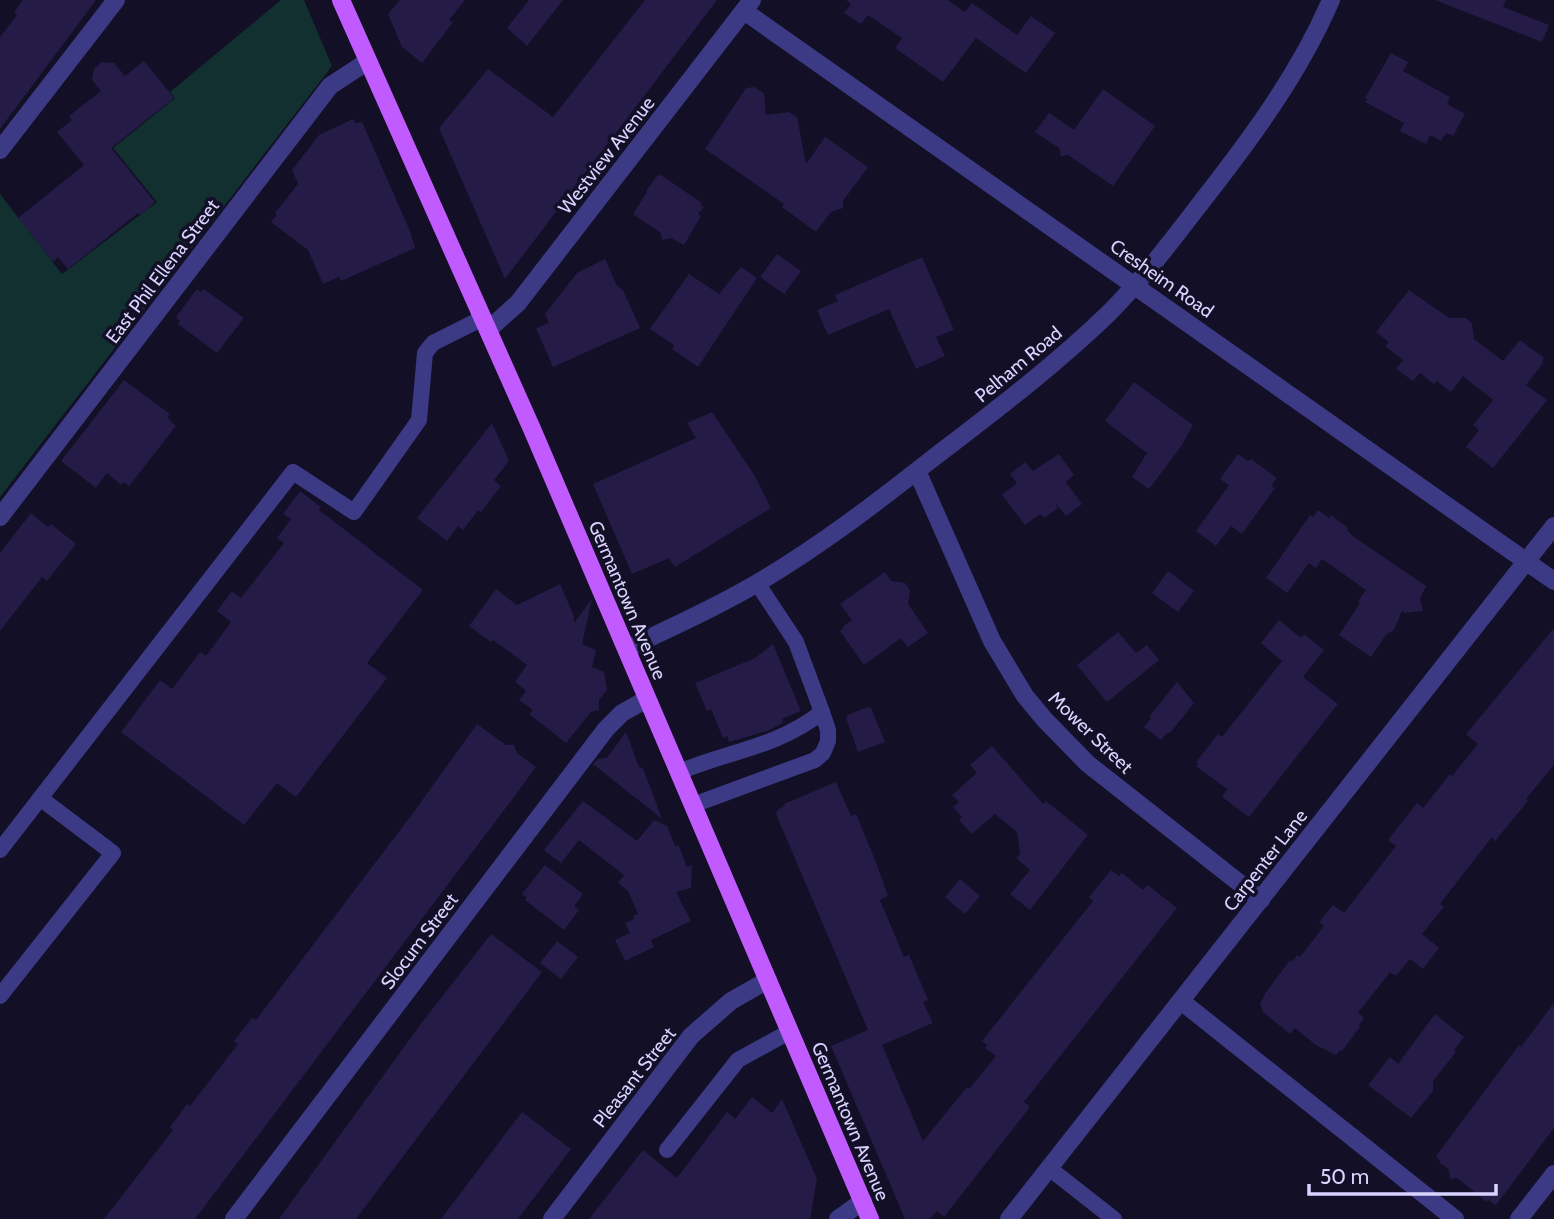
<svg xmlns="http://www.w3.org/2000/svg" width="1554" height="1219" viewBox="0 0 1554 1219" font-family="Cabin,sans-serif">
<rect width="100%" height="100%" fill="#130f26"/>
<path fill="#12302f" d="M 281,0 L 304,0 L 332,66 L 0,497 L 0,194 L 62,274 L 157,202 L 113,148 L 175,98 L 170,92 Z"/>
<g fill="#241b47">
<path d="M 23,0 L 96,0 L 0,129 L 0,37 L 17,15 L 14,12 Z"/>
<path d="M 400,0 L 465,0 L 449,20 L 453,22 L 422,63 L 402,47 L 388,14 Z"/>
<path d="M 529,0 L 563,0 L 527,46 L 507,28 Z"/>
<path d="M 645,0 L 717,0 L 505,279 L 439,128 L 488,69 L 553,117 Z"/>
<path d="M 846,0 L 948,0 L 965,12 L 972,3 L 1017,35 L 1031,16 L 1055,33 L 1026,73 L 976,38 L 943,82 L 895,48 L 902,38 L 868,15 L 861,24 L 844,13 L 851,4 Z"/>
<path d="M 1435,0 L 1506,0 L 1503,7 L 1549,25 L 1542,42 Z"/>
<path d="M 1391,53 L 1408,62 L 1403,71 L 1450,97 L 1447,104 L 1465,114 L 1453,136 L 1446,133 L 1441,141 L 1430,135 L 1426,144 L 1400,131 L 1404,123 L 1365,102 L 1367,99 L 1365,98 Z"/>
<path d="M 144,61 L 174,98 L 111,148 L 155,202 L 140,215 L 138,213 L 68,269 L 58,257 L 53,262 L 18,218 L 84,165 L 57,132 L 72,120 L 69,116 L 101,91 L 92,80 L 94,69 L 102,62 L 114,63 L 125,76 Z"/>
<path d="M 754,87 L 764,93 L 766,115 L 789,112 L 797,117 L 806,164 L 825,137 L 868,167 L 843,201 L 843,208 L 831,212 L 816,232 L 782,207 L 784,204 L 705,149 L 746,88 Z"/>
<path d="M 1103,89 L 1155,126 L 1113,186 L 1068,155 L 1061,156 L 1059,148 L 1035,132 L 1049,113 L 1074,130 Z"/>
<path d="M 353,119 L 355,123 L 362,122 L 410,231 L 415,248 L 341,281 L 339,277 L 323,284 L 308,250 L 271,222 L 277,215 L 275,213 L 298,184 L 292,170 L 319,135 Z"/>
<path d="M 661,175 L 702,203 L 700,205 L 704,207 L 698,214 L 701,216 L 684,245 L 671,238 L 662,240 L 661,233 L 633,214 L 647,192 L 646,191 L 657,176 Z"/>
<path d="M 777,254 L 801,271 L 784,294 L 760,277 Z"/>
<path d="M 922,257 L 954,330 L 936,337 L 945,356 L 916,369 L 889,309 L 828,335 L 817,310 L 838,301 L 835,295 Z"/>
<path d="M 605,259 L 617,286 L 623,290 L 640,328 L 553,367 L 536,328 L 549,323 L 545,314 L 577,273 Z"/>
<path d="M 741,267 L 757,278 L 698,367 L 672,349 L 674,345 L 650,329 L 689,274 L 719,294 Z"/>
<path d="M 197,289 L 201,292 L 204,289 L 244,318 L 217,353 L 178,324 L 180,321 L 176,317 Z"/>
<path d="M 1409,290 L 1449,318 L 1466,318 L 1472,324 L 1474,339 L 1503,361 L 1520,340 L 1544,358 L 1542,361 L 1544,362 L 1526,385 L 1547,400 L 1493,468 L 1466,447 L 1479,430 L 1473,425 L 1493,400 L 1463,376 L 1451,392 L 1437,381 L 1434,384 L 1420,373 L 1413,381 L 1396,369 L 1403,360 L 1385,346 L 1389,342 L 1376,332 Z"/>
<path d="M 124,380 L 170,414 L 167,417 L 176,426 L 129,486 L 124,482 L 121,485 L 107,473 L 96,488 L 61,461 Z"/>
<path d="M 1134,382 L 1193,425 L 1182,445 L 1149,489 L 1132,477 L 1147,453 L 1105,421 Z"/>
<path d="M 712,412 L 755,476 L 771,508 L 675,567 L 669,558 L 632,574 L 593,484 L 696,438 L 687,423 Z"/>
<path d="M 492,423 L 509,461 L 494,480 L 501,486 L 481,512 L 478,510 L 463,530 L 458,526 L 447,541 L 417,518 Z"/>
<path d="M 1059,454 L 1074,475 L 1066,482 L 1082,504 L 1066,516 L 1055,502 L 1058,508 L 1044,518 L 1040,514 L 1025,525 L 1002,495 L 1017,483 L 1010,474 L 1025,462 L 1033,471 Z"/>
<path d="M 1238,454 L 1248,461 L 1251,459 L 1277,478 L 1271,486 L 1275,488 L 1242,534 L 1231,526 L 1216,546 L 1196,531 L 1229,485 L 1220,479 Z"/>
<path d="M 300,491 L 321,507 L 319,510 L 423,590 L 367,663 L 387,678 L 296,797 L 277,783 L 244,825 L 121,732 L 160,680 L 172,689 L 200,652 L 206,656 L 231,622 L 217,611 L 232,591 L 241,598 L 284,543 L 277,538 L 291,519 L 283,514 Z"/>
<path d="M 1318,510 L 1329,518 L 1331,515 L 1348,528 L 1347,530 L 1354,537 L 1426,586 L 1420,599 L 1423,611 L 1405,613 L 1402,611 L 1394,630 L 1386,635 L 1371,657 L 1339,635 L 1360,603 L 1358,601 L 1366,590 L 1322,559 L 1316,568 L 1309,563 L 1287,593 L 1266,578 L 1310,515 L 1313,517 Z"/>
<path d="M 31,513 L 48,527 L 51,524 L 76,544 L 47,581 L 42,577 L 0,631 L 0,553 Z"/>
<path d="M 1168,571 L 1194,591 L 1178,612 L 1152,593 Z"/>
<path d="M 885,572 L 891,581 L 905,583 L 910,590 L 908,604 L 928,633 L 908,647 L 901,638 L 864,665 L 840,631 L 844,628 L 843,626 L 852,620 L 840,604 Z"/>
<path d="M 560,584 L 574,616 L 574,623 L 592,599 L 582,644 L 596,650 L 592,667 L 604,672 L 607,690 L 599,700 L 599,710 L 591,712 L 566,743 L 529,714 L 533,710 L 519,700 L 526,691 L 515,682 L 527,665 L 493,640 L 491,642 L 469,626 L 496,589 L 517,605 Z"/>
<path d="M 1279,620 L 1301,638 L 1304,634 L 1324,650 L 1303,677 L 1338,704 L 1249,817 L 1222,797 L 1227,789 L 1196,766 L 1198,763 L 1196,762 L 1218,734 L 1222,737 L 1282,661 L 1261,643 Z"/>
<path d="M 1554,628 L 1554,765 L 1526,799 L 1528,801 L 1495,841 L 1492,837 L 1440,904 L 1444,907 L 1422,934 L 1439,948 L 1423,969 L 1410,959 L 1396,976 L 1390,972 L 1358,1013 L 1364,1018 L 1359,1025 L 1360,1027 L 1342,1051 L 1340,1050 L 1336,1055 L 1316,1045 L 1295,1028 L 1290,1034 L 1263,1012 L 1260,1004 L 1266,992 L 1290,960 L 1292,962 L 1297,955 L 1300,957 L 1324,926 L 1319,922 L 1333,905 L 1344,913 L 1396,846 L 1388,840 L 1417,803 L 1423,808 L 1450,774 L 1452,776 L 1478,744 L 1466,734 Z"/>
<path d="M 1118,632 L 1136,653 L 1147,645 L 1159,660 L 1107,702 L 1077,665 Z"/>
<path d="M 773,644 L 801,711 L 782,719 L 783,723 L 767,731 L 729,742 L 727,736 L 723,738 L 711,709 L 707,711 L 695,683 L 755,658 Z"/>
<path d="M 1177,682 L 1194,703 L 1170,733 L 1168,732 L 1161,740 L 1144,727 L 1151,718 L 1149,717 Z"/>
<path d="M 868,707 L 871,708 L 885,742 L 858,752 L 846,718 L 848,717 L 847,715 Z"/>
<path d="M 477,724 L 506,745 L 514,745 L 517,753 L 536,767 L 511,801 L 195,1219 L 104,1219 L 173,1130 L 170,1127 L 187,1104 L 190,1106 L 238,1044 L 234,1041 L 252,1018 L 256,1020 L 413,813 Z"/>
<path d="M 626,732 L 639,767 L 643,768 L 662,819 L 593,764 L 598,759 L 607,758 Z"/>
<path d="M 992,746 L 1043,804 L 1046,801 L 1088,835 L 1030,910 L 1010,894 L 1030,870 L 1016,858 L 1020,854 L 1017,832 L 995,814 L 972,834 L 959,820 L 962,817 L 953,807 L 959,802 L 952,795 L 977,773 L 970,765 Z"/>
<path d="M 836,782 L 851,816 L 856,814 L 876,862 L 888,896 L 880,900 L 904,957 L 909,955 L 928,1000 L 923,1002 L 933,1023 L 882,1045 L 923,1141 L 967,1087 L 969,1089 L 996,1056 L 985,1048 L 987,1045 L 982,1041 L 1093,901 L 1089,897 L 1111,870 L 1119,876 L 1122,873 L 1143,890 L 1148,885 L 1177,908 L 1024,1102 L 1030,1107 L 944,1217 L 937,1211 L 930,1219 L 905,1219 L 831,1046 L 868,1030 L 776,814 L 777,810 L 785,806 L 784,804 Z"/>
<path d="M 583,801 L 637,841 L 654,820 L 667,826 L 675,846 L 679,846 L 687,867 L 692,865 L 691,888 L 676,892 L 691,921 L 651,940 L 654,947 L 625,961 L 615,940 L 630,933 L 625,923 L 634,919 L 633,916 L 638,914 L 628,891 L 618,883 L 624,875 L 579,840 L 561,863 L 544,850 Z"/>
<path d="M 545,865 L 583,894 L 574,906 L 579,910 L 564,930 L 525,900 L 527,898 L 522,894 Z"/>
<path d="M 960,879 L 980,896 L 965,914 L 945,897 Z"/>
<path d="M 491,934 L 542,972 L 356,1219 L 279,1219 L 423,1021 Z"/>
<path d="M 557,941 L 578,957 L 561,979 L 540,963 Z"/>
<path d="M 1554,1003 L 1554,1128 L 1496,1205 L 1488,1200 L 1487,1202 L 1457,1178 L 1450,1179 L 1449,1170 L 1439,1162 L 1440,1161 L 1436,1156 L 1519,1045 L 1521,1047 Z"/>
<path d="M 1435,1014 L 1464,1037 L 1454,1050 L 1456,1052 L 1433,1081 L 1433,1091 L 1411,1118 L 1368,1085 L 1390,1057 L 1398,1064 Z"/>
<path d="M 752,1097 L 772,1113 L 782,1099 L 817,1179 L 810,1219 L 589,1219 L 643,1150 L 677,1178 L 727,1112 L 735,1119 Z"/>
<path d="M 522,1112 L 571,1149 L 518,1219 L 441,1219 Z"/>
</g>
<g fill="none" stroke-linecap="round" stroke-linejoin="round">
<g stroke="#3d3a85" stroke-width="16">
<path d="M 679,772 C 729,751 778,747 822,712"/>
<path d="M 693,805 L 815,760 L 823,753 L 828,741 L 828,730 L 822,712 L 796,642 L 757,583"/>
<path d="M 0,850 L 293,472 L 354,512 L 419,420 L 425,353 L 433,343 L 483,318"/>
<path d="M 0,996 L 113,853 L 40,798"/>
<path d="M 667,1150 L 738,1060 L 789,1032"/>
<path d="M 1049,1168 L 1114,1219"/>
</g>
<g stroke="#3d3a85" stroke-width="18">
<path d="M 744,11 L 1554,581"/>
<path d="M 0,150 L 116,0"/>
<path d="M 488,330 L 518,303 L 752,0"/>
<path d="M 917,471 L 992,641 L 1025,696 L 1045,720 L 1088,764 L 1261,900"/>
<path d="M 0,517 L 330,86 L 368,61"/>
<path d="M 627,649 C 671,627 716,608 759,582 C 820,546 876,503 932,459 C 992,413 1053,367 1108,314 C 1143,279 1173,239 1203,200 C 1252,137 1299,74 1331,0"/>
<path d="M 1181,1001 L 1455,1219"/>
<path d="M 234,1219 L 606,729 L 622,713 L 647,699"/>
<path d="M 552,1219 L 691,1036 L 731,1001 L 768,980"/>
<path d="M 838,1219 L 863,1201"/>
<path d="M 1009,1219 L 1554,526"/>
<path d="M 1519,1219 L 1554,1174"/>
</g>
<path stroke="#c25bff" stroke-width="18" d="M 341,0 L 532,429 L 870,1219"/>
</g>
<g text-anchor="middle" stroke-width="7" stroke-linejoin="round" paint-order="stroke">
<g font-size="19" fill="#d9d4ff" stroke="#130f26">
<text transform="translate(606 155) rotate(-52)" y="7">Westview Avenue</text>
<text transform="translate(162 271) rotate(-53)" y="7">East Phil Ellena Street</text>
<text transform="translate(1162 278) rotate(35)" y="7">Cresheim Road</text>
<text transform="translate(1018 364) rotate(-40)" y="7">Pelham Road</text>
<text transform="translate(628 600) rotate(67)" y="7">Germantown Avenue</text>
<text transform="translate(1091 732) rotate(44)" y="7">Mower Street</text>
<text transform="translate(1265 860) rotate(-52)" y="7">Carpenter Lane</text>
<text transform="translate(419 941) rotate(-53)" y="7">Slocum Street</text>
<text transform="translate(634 1077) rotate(-52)" y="7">Pleasant Street</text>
<text transform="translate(851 1121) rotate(67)" y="7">Germantown Avenue</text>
</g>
</g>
<path d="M1309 1184v10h187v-10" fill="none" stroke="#d9d4ff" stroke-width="3.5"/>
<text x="1320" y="1184" font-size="21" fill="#d9d4ff" stroke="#130f26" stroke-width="5" paint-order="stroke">50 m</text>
</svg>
